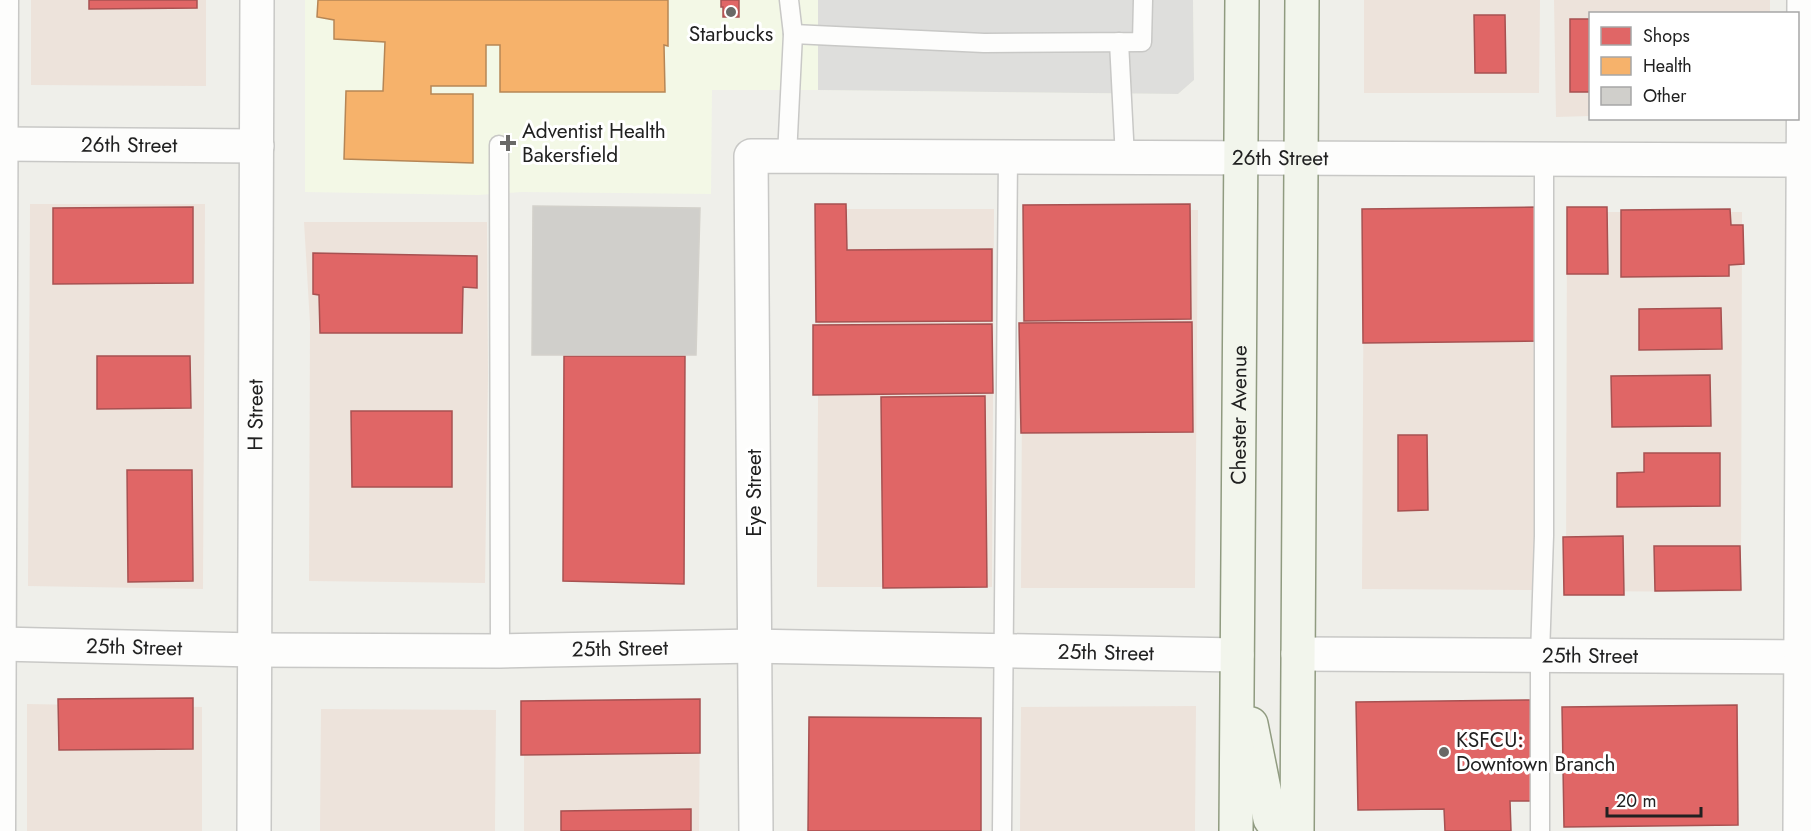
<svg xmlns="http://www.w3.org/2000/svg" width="1811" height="831" viewBox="0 0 1811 831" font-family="Jost,sans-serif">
<rect width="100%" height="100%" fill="#efefea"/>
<g fill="#ede3db">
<path d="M 31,0 L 206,0 L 206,86 L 31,85 Z"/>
<path d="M 1364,0 L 1540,0 L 1539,93 L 1364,93 Z"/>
<path d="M 1554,0 L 1770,0 L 1770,13 L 1590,14 L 1590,116 L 1556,117 Z"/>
<path d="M 30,204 L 205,204 L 203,589 L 28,586 Z"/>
<path d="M 819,209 L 994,209 L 992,587 L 817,587 Z"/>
<path d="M 1023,209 L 1198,210 L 1195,588 L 1021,588 Z"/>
<path d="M 1538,210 L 1537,590 L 1362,589 L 1364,211 Z"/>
<path d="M 1567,212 L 1742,212 L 1741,592 L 1566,591 Z"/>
<path d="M 304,222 L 487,222 L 488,375 L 485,583 L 309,581 L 310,323 Z"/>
<path d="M 27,704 L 202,707 L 202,831 L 27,831 Z"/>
<path d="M 1196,706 L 1195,831 L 1020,831 L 1021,707 Z"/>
<path d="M 321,709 L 496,710 L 495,831 L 320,831 Z"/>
<path d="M 524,710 L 700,711 L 699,831 L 524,831 Z"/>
</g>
<path fill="#f3f8e6" d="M 305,0 L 1193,0 L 1194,80 L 1178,94 L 818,90 L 712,90 L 711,194 L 522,192 L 478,195 L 305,192 Z"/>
<path fill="#dededc" d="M 818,0 L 1193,0 L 1194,80 L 1178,94 L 818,90 Z"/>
<g fill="#e06666" stroke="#a75151" stroke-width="1.5">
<path d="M 89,0 L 197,0 L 197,8 L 89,9 Z"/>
<path d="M 721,0 L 739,0 L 739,17 L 723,17 L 723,7 L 721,7 Z"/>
<path d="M 1474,15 L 1505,15 L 1506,73 L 1475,73 Z"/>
<rect x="1570" y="19" width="20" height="73"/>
<path d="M 815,204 L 846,204 L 847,250 L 992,249 L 992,321 L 816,322 Z"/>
<path d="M 1190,204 L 1191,319 L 1024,321 L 1023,205 Z"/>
<path d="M 193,207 L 193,283 L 53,284 L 53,208 Z"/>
<path d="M 1537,207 L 1538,341 L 1363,343 L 1362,209 Z"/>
<path d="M 1567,207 L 1607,207 L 1608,274 L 1567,274 Z"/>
<path d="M 1730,209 L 1731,225 L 1743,225 L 1744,264 L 1729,265 L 1729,276 L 1621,277 L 1621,210 Z"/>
<path d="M 313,253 L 477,256 L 477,288 L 463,287 L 462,333 L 320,333 L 319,295 L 313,294 Z"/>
<path d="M 1721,308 L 1722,349 L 1639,350 L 1639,309 Z"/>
<path d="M 1192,322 L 1193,432 L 1021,433 L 1019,323 Z"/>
<path d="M 992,324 L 993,393 L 813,395 L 813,325 Z"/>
<path d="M 97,356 L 190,356 L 191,408 L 97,409 Z"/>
<path d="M 564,356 L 685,356 L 684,584 L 563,581 Z"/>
<path d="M 1710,375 L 1711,426 L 1612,427 L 1611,376 Z"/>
<path d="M 985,396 L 987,587 L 883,588 L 881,397 Z"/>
<path d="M 351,411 L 452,411 L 452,487 L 352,487 Z"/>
<path d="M 1398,435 L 1427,435 L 1428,510 L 1398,511 Z"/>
<path d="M 1644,453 L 1720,453 L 1720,506 L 1617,507 L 1617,473 L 1644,472 Z"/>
<path d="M 127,470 L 192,470 L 193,581 L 128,582 Z"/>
<path d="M 1623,536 L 1624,595 L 1564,595 L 1563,537 Z"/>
<path d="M 1654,546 L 1740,546 L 1741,590 L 1655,591 Z"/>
<path d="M 193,698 L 193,749 L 59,750 L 58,699 Z"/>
<path d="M 700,699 L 700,753 L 521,755 L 521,701 Z"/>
<path d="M 1530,700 L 1532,801 L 1510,801 L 1511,831 L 1445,831 L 1444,809 L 1358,810 L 1356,702 Z"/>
<path d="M 1737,705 L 1738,825 L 1564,827 L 1562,707 Z"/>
<path d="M 809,717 L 981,718 L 981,831 L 808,831 Z"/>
<path d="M 691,809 L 691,831 L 561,831 L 561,811 Z"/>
</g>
<path fill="#f6b26b" stroke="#b68655" stroke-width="1.5" d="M 318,0 L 668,0 L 668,46 L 664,45 L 665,92 L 500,92 L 500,45 L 486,45 L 486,86 L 431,86 L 431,94 L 473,94 L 473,163 L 344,159 L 346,91 L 383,91 L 385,42 L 334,39 L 334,20 L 317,17 Z"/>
<path fill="#d0cfcb" stroke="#d3d1cb" stroke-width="1.5" d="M 533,206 L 700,208 L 696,355 L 532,355 Z"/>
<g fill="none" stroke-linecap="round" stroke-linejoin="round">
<defs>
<g id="service">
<path d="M 793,34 L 984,43 L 1142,42 L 1143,0"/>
<path d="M 1119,42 L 1125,158"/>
<path d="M 499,145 L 500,651"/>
<path d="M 787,156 L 793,34 L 789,0"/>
<path d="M 6,831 L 9,0"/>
<path d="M 1002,831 L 1008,157"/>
<path d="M 1540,831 L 1540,655 L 1544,536 L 1544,159"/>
</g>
<g id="minor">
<path id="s1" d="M 0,144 L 257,146"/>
<path id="s2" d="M 0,644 L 254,650 L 500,651 L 755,646 L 1237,655"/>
<path id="s3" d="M 1298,654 L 1811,657"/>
<path id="s4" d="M 756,831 L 751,156 L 1811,160"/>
<path d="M 1800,831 L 1804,0"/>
</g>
<g id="tertiary">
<path id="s5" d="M 254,831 L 257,0"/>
</g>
<g id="secondary">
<path d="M 1251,724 L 1270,819 L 1280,831"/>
<path id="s6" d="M 1236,831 L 1242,0"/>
<path d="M 1297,831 L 1302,0"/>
</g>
</defs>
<use href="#service" stroke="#c8c8c6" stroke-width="21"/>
<use href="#minor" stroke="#c8c8c6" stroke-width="36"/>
<use href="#tertiary" stroke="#c8c8c6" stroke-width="36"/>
<use href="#secondary" stroke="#909b80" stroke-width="36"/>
<use href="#service" stroke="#fdfdfc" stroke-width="18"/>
<use href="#minor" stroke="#fdfdfc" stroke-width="33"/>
<use href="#tertiary" stroke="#fdfdfc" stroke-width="33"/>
<use href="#secondary" stroke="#f2f5ec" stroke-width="33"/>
</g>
<g fill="#696967" stroke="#fff" stroke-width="2">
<circle cx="731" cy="12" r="6"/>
<path d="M505 134h6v6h6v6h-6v6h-6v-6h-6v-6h6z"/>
<circle cx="1444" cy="752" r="6"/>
</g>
<g text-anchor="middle" stroke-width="6" stroke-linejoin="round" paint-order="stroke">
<g font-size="21" fill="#212121" stroke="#fff" text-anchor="start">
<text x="731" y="41" text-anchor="middle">Starbucks</text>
<text x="522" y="138">Adventist Health<tspan x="522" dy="24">Bakersfield</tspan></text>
<text x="1456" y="747">KSFCU:<tspan x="1456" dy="24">Downtown Branch</tspan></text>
</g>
<g font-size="21" fill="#212121" stroke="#fff">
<text dy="7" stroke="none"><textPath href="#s1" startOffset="129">26th Street</textPath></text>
<text dy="7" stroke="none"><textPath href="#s4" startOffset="1204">26th Street</textPath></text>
<text dy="7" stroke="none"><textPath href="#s6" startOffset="416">Chester Avenue</textPath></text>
<text dy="7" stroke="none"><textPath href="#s5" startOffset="416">H Street</textPath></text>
<text transform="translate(754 493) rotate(-90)" y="7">Eye Street</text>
<text dy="7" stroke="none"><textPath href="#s2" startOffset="134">25th Street</textPath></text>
<text dy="7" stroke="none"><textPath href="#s2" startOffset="620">25th Street</textPath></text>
<text dy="7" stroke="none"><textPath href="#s2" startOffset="1106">25th Street</textPath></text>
<text dy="7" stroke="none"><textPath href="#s3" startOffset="292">25th Street</textPath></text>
</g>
</g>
<rect x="1589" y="12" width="210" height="108" fill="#ffffff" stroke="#a6a6a6" stroke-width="1.5"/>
<rect x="1601" y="27" width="30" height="18" fill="#e06666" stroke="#a6a6a6" stroke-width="1.5"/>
<text x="1643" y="42" font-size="18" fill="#212121">Shops</text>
<rect x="1601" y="57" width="30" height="18" fill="#f6b26b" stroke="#a6a6a6" stroke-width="1.5"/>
<text x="1643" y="72" font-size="18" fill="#212121">Health</text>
<rect x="1601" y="87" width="30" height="18" fill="#d0cfcb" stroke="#a6a6a6" stroke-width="1.5"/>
<text x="1643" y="102" font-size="18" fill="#212121">Other</text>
<path d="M1607 807v9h94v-9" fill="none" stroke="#212121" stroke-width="3"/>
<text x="1616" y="807" font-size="18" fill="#212121" stroke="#ffffff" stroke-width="4.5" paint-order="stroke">20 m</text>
</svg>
